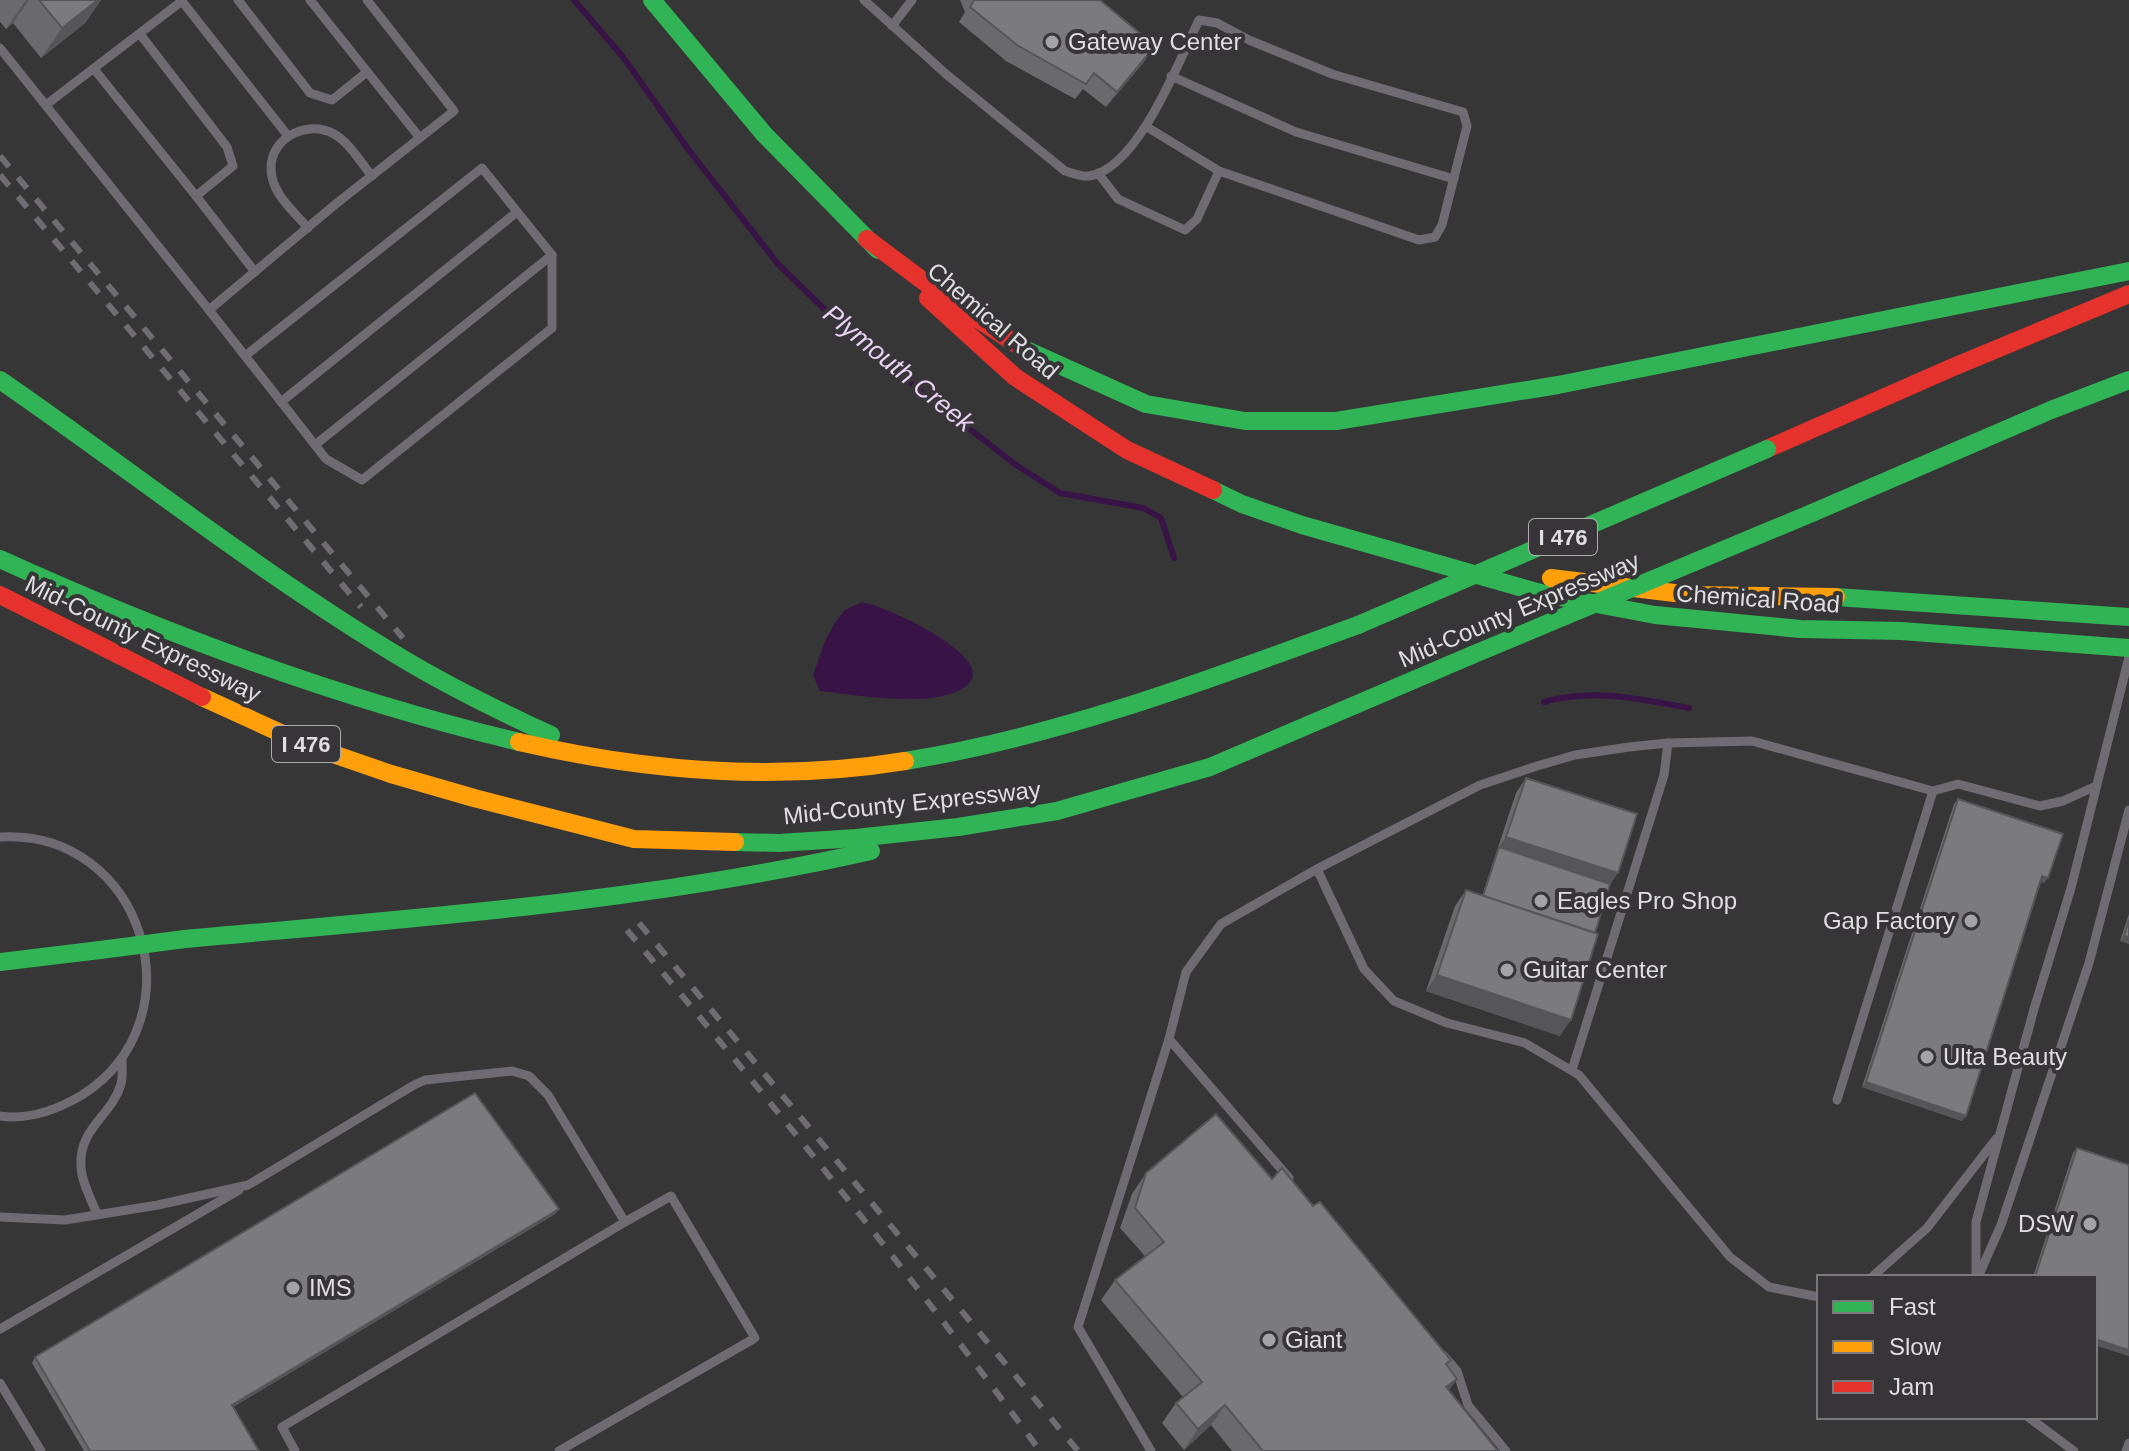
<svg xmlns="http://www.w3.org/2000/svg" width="2129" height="1451" viewBox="0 0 2129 1451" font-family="Helvetica,sans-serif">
<rect width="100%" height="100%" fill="#373637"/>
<path fill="#381346" d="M 862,602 C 883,605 1005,659 965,687 C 934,709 856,695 820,691 L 813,675 L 825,641 L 836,621 L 845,610 Z"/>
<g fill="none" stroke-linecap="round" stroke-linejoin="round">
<g stroke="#381346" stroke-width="6">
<path d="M 574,0 L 623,57 L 688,149 L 778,264 L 858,342 L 1016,465 L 1060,493 L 1143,508 L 1161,518 L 1174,558"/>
<path d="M 1544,702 C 1593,688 1639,699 1689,708"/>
</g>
<g stroke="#6f6b72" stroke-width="9">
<path d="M 181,0 L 288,136"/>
<path d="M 238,0 L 310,93 L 332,100 L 367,72"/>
<path d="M 310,0 L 420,138"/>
<path d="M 864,0 L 946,74 L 1065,171 C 1072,173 1082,177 1089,176 C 1138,169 1179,61 1199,20 L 1217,23 L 1249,40 L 1332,74 L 1463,112 L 1467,126 L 1442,225 L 1435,237 L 1419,240 L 1219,171 L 1147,127"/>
<path d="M 892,26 L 912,0"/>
<path d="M 140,34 L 227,147 L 233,166 L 196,196 L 255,272"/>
<path d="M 0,48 L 209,310 L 337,203 L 454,111 L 367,0"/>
<path d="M 94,69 L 196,196"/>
<path d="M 1171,76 L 1296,132 L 1454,179"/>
<path d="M 47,104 L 182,1"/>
<path d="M 1098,173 L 1118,199 L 1185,230 L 1197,219 L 1219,171"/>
<path d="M 308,228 C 295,213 276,197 272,177 C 264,141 305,118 334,134 C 349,142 361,163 372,176"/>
<path d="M 209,310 L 326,459 L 362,480 L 552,328 L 552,255 L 482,168 L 245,356"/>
<path d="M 281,402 L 517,212"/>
<path d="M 315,445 L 552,255"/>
<path d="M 1933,791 L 1958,784 L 2040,806 L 2063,801 L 2096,786"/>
<path d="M 0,837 C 143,828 202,1019 82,1095 C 57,1110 29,1120 0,1116"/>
<path d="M 1317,869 L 1364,969 L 1394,1001 L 1447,1023 L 1525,1043 L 1579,1075 L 1730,1257 L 1769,1287 L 1819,1297"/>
<path d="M 1572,1070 L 1664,775 L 1668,743"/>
<path d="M 1289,1178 L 1169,1039 L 1186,972 L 1221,924 L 1317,869 L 1480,785 L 1537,766 L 1575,755 L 1629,747 L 1668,743 L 1752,741 L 1933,791 L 1837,1100"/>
<path d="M 97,1214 C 91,1199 82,1183 81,1167 C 78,1128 112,1116 121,1084 C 123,1076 122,1067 122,1059"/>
<path d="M 0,1217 L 65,1220 L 158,1205 L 248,1185 L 414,1085 L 425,1080 L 512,1071 L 529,1076 L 548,1095 L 625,1222 L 671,1196 L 755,1338 L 559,1451"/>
<path d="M 1872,1277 L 1927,1228 L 1996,1139"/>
<path d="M 1976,1277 L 1976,1222 L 2034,1009 L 2071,888 L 2129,657"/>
<path d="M 1978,1277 L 2001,1225 L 2089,963 L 2129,810"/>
<path d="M 0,1329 L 239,1190"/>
<path d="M 1443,1355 L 1457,1371 L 1468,1405 L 1506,1451"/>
<path d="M 0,1383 L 41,1451"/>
<path d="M 2028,1417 L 2074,1451"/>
<path d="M 295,1451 L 282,1427 L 625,1222"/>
<path d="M 1151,1451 L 1078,1327 L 1169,1039"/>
<path d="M 2126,1451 L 2129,1443"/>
</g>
<g stroke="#30b455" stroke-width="18">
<path d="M 652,0 L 764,134 L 878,250"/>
<path d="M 1024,349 L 1146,404 L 1245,421 L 1336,421 L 1558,385 L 2129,271"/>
<path d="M 0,380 C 135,473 264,576 405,660 C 452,688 501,712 551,735"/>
<path d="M 1213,490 L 1242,504 L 1302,525 L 1544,594 L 1655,615 L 1800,629 L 1901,631 L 2129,648"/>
<path d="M 1812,513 L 2051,410 L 2129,380"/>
<path d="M 0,559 C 165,634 342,700 519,742"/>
<path d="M 1836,597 L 2129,617"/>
<path d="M 905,761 C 1061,736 1210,679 1358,625"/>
<path d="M 735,842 L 779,843 L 856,838 L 958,827 L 1057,811 L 1210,767 L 1472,655"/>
<path d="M 185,939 C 415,918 645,902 871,851"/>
<path d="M 0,962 L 100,950"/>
</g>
<g stroke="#ff9f0a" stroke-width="18">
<path d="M 1551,578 L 1691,595 L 1836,597"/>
<path d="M 202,697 L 307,745 L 391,774 L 474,798 L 634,839 L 735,842"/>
<path d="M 519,742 C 644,771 777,782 905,761"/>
</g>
<g stroke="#e5322d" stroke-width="18">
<path d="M 867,239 L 954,304 L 1024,349"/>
<path d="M 928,298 L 1015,377 L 1127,450 L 1213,490"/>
<path d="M 1767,449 L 1951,368 L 2129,294"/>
<path d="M 0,595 L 202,697"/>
</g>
<g stroke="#706d72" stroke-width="6" stroke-dasharray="14 14" stroke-linecap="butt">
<path d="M 0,156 L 403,638"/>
<path d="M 0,175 L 361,607"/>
<path d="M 639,923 L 1078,1451"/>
<path d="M 627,930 C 770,1100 909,1272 1040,1451"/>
</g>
<g stroke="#30b455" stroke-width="18">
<path d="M 1358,625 L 1767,449"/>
<path d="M 1472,655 L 1812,513"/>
<path d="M 100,950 L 185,939"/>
</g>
</g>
<g fill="#6a696b">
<path d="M 0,0 L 101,0 L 85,23 L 41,58 L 13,23 L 6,29 L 0,22 Z"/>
<path d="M 960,0 L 1100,0 L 1144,62 L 1106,107 L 1083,89 L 1075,99 L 1006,61 L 959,22 L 965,12 Z"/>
<path d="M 1526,778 L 1610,884 L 1560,1036 L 1426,991 L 1455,906 L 1466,890 L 1482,896 L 1516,793 Z"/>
<path d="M 1958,799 L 2044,883 L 2041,882 L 1966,1116 L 1962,1121 L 1862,1087 L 1954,804 Z"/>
<path d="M 2129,914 L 2129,944 L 2120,941 Z"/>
<path d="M 2077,1148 L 2129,1356 L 2095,1345 L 2095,1277 L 2033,1277 L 2073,1153 Z"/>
<path d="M 1146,1173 L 1272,1179 L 1447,1365 L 1449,1391 L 1498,1451 L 1232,1451 L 1211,1425 L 1184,1450 L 1162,1423 L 1176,1403 L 1183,1397 L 1101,1300 L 1115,1280 L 1145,1256 L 1120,1228 L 1132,1194 Z"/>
<path d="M 559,1209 L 555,1214 L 233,1407 L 259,1451 L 84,1451 L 32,1363 L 35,1357 Z"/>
</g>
<g fill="#565557">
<path d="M 26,0 L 29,0 L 13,23 L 6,29 Z"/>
<path d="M 98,0 L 101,0 L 85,23 L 41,58 L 62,28 Z"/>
<path d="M 1155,46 L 1144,62 L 1106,107 L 1117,92 Z"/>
<path d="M 1506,837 L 1618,873 L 1607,889 L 1499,847 Z"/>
<path d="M 2042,876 L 2048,878 L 2044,883 L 2039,881 Z"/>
<path d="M 2124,936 L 2129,937 L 2129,944 L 2120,941 Z"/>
<path d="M 1437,975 L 1571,1020 L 1560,1036 L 1426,991 Z"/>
<path d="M 1866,1082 L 1966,1116 L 1962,1121 L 1862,1087 Z"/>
<path d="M 559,1209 L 555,1214 L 228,1410 L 232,1405 Z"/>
<path d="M 2095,1339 L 2129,1350 L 2129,1356 L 2095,1345 Z"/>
<path d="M 1457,1379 L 1443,1399 L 1446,1387 Z"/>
<path d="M 1225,1405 L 1211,1425 L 1184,1450 L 1198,1429 Z"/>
</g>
<g fill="#7b7a7c" stroke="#565557" stroke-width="2">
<path d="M 39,0 L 98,0 L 62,28 Z"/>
<path d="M 974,0 L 1100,0 L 1155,46 L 1117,92 L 1094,73 L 1086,84 L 1017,45 L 970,7 Z"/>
<path d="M 1526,778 L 1637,814 L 1618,873 L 1506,837 Z"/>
<path d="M 1958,799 L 2063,834 L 2048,878 L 2042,876 L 1966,1116 L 1866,1082 Z"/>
<path d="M 1499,847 L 1610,884 L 1595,933 L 1483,896 Z"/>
<path d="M 1466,890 L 1598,934 L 1571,1020 L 1437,975 Z"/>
<path d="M 2129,920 L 2129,937 L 2124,936 Z"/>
<path d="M 475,1093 L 559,1209 L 232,1405 L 259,1451 L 90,1451 L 35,1357 Z"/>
<path d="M 1216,1114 L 1272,1179 L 1282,1168 L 1313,1206 L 1320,1202 L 1451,1360 L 1446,1364 L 1457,1379 L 1446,1387 L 1498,1451 L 1263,1451 L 1225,1405 L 1198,1429 L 1176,1403 L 1202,1382 L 1115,1280 L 1164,1242 L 1135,1208 L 1146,1173 Z"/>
<path d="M 2077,1148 L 2129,1165 L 2129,1350 L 2095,1339 L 2095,1277 L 2035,1277 Z"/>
</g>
<g fill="#a4a3a5" stroke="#373538" stroke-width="3">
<circle cx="1052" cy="42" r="8"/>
<circle cx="1541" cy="901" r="8"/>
<circle cx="1971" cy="921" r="8"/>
<circle cx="1507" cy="970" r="8"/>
<circle cx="1927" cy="1057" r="8"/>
<circle cx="2090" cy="1224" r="8"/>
<circle cx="293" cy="1288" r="8"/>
<circle cx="1269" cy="1340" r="8"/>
</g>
<g text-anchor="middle" stroke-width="8" stroke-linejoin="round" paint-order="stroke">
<g fill="#373538" stroke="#adabae" stroke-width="2">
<rect x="1529" y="519" width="68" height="36" rx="6"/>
<rect x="272" y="726" width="68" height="36" rx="6"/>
</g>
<g font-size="22" font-weight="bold" fill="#dfdee0">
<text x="1563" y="545">I 476</text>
<text x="306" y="752">I 476</text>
</g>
<g font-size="24" fill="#dfdee0" stroke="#373538" text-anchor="start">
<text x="1068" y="50">Gateway Center</text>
<text x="1557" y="909">Eagles Pro Shop</text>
<text x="1955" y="929" text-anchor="end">Gap Factory</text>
<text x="1523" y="978">Guitar Center</text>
<text x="1943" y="1065">Ulta Beauty</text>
<text x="2074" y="1232" text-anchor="end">DSW</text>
<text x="309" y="1296">IMS</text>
<text x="1285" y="1348">Giant</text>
</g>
<g font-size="24" fill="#dfdee0" stroke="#373538">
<text transform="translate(993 321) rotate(41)" y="8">Chemical Road</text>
<text transform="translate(1758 599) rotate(4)" y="8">Chemical Road</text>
<text transform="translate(1519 610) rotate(-23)" y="8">Mid-County Expressway</text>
<text transform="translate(143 639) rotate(26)" y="8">Mid-County Expressway</text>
<text transform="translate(912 803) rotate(-6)" y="8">Mid-County Expressway</text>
</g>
<g font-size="26" font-style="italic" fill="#ead3f5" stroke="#373538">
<text transform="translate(899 368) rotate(39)" y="9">Plymouth Creek</text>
</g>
</g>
<rect x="1817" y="1275" width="280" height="144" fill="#373538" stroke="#7a797b" stroke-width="2"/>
<rect x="1833" y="1301" width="40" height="12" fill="#30b455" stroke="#7a797b" stroke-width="2"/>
<text x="1889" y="1315" font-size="24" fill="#dfdee0">Fast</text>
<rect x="1833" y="1341" width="40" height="12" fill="#ff9f0a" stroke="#7a797b" stroke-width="2"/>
<text x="1889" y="1355" font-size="24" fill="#dfdee0">Slow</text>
<rect x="1833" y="1381" width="40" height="12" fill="#e5322d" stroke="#7a797b" stroke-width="2"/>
<text x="1889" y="1395" font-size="24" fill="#dfdee0">Jam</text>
</svg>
